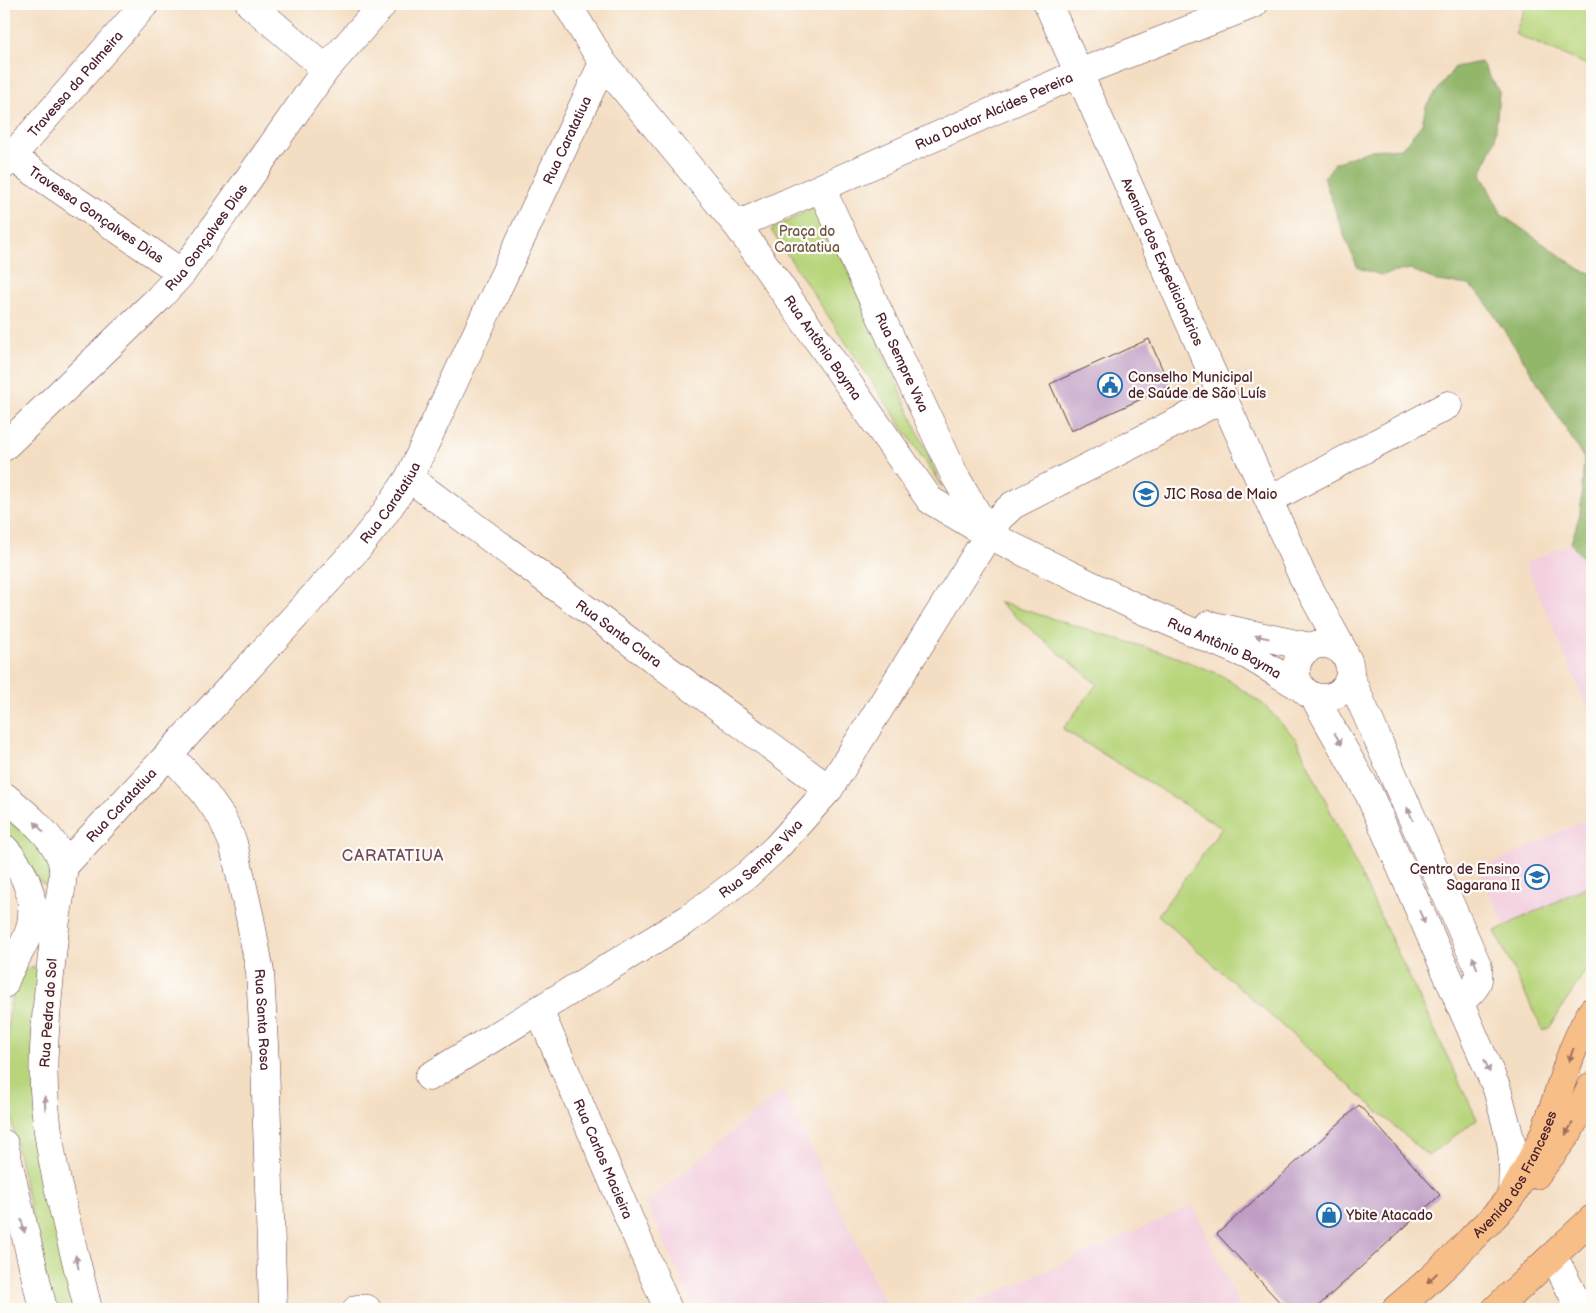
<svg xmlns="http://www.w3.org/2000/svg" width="1596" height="1313" viewBox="0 0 1596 1313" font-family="'Balsamiq Sans',sans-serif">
<rect width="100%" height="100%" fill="#fdfcf7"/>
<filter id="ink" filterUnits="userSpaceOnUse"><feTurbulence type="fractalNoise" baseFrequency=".02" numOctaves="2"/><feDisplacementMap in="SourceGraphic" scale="10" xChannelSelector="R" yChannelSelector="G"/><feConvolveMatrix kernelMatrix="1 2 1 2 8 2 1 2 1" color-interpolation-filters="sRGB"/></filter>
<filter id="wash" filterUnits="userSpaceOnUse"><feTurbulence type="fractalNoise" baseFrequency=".0096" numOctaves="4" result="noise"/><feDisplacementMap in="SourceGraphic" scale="20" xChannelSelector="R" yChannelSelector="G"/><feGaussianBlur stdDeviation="1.12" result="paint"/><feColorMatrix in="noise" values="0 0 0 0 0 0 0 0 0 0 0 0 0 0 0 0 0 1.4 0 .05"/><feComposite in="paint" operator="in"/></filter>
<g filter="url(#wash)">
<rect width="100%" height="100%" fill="#f4dec3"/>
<g fill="#f3cfdf">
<path d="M 1571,543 L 1592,570 L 1592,718 L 1525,563 Z"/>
<path d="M 1592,817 L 1592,884 L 1505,926 L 1478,870 Z"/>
<path d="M 783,1090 L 888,1309 L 695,1309 L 646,1203 Z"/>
<path d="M 1193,1205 L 1241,1309 L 961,1309 Z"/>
</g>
<g fill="#b8d57b" stroke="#817a53">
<path d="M 1526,4 L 1592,4 L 1592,67 L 1515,34 Z"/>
<path d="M 819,205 L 942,487 L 771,230 Z"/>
<path d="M 998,602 L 1171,655 L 1221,675 L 1264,705 L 1296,739 L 1477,1119 L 1428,1156 L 1158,915 L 1222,828 L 1063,729 L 1097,684 Z"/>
<path d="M 4,805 L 50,856 L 51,884 L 43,884 L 38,880 L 12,841 L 4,833 Z"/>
<path d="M 1592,884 L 1592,963 L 1581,977 L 1550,1027 L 1543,1031 L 1495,931 Z"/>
<path d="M 34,967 L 38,970 L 74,1309 L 52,1309 L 15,1139 L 9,1105 L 7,1074 L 7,1039 L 10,1006 L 14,991 L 24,970 Z"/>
</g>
<path fill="#92b66b" stroke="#6e6a4b" d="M 1481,62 L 1499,92 L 1495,140 L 1481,174 L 1502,215 L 1581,270 L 1592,273 L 1592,570 L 1571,543 L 1580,514 L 1584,459 L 1532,373 L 1483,298 L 1469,285 L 1437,281 L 1410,269 L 1381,275 L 1358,268 L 1344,235 L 1324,178 L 1335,163 L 1371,150 L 1402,148 L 1422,124 L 1426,106 L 1455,67 Z"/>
<g id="blocks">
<g fill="#bf9dc5">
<path d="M 1149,339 L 1170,386 L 1071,431 L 1050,384 Z"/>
<path d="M 1359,1105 L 1440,1195 L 1315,1309 L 1286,1309 L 1217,1234 Z"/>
</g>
</g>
</g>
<g filter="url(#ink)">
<use href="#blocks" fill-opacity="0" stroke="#643c42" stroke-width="1"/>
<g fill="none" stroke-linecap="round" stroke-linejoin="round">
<defs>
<g id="minor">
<path d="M 250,4 L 326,69"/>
<path id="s1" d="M 567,4 L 603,63 L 737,225 L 930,500 L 989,535 L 1144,611 L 1249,656 L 1302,688"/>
<path id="s2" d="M 1048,4 L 1302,575 L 1344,652"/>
<path id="s3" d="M 12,157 L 182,273"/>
<path id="s4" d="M 4,165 L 145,4"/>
<path id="s5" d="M 821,188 L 955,476 L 989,534"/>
<path id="s6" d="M 737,225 L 1079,73 L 1254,4"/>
<path id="s7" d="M 4,447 L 158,299 L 182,273 L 326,69 L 383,4"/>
<path id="s8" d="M 409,478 L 829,789"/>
<path d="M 1269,500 L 1448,405"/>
<path d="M 1209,625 L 1310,647"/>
<circle cx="1323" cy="671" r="27"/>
<path d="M 1350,677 L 1478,967 C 1481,986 1472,991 1459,1003"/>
<path d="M 1314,697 L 1369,794 L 1497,1089 L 1511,1142 L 1513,1162 L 1512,1194"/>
<path id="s9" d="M 169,754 L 203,791 L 222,818 L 233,843 L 250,918 L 260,972 L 265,1063 L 273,1309"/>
<path d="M 4,796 C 23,811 61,841 63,868 C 64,880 58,906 56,920 C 51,963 46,1006 44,1049 C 39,1137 68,1224 88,1309"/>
<path d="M 4,848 C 27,872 41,907 26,939 C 19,955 9,967 4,984"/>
<path id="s10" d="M 63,867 L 169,754 L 357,549 L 383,516 L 409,478 L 603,63"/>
<path id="s11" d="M 539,1010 L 668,1309"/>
<path id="s12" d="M 429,1077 L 688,919 L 747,875 L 776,848 L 829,789 L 999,518 L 1013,505 L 1224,398"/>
<path d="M 4,1144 L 43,1309"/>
<path d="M 1559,1267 L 1580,1309"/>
<path d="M 357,1309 L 367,1309"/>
</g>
<g id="major">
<path d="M 1536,1175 L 1568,1133 L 1592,1086"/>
<path id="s13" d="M 1396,1309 C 1425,1285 1452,1260 1477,1233 C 1490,1221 1503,1208 1513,1193 C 1524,1175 1534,1155 1543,1136 C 1560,1094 1568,1050 1592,1011"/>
<path d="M 1496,1309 L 1592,1219"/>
</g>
</defs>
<use href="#minor" stroke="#643c42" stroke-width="29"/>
<use href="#major" stroke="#643c42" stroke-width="29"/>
<use href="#minor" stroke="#fff" stroke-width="28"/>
<use href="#major" stroke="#f7be88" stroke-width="28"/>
</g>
<defs><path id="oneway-solid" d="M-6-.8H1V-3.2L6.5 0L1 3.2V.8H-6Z" transform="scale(1.25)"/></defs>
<g fill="#ae9aa0">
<use href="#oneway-solid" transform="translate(1262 637) rotate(-168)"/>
<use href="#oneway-solid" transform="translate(1338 739) rotate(60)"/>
<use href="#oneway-solid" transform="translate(1410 814) rotate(-114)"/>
<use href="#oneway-solid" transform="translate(39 827) rotate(-132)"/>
<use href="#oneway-solid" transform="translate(1422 917) rotate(67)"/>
<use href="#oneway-solid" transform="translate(1475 963) rotate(-111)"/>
<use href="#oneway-solid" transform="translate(1487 1066) rotate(67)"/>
<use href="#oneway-solid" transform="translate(45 1103) rotate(-93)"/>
<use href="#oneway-solid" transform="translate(23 1226) rotate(76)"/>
<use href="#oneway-solid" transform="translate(77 1262) rotate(-103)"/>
</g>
<g fill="#a06e5a">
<use href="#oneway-solid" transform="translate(1571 1055) rotate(111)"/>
<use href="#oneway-solid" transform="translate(1569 1129) rotate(120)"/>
<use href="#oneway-solid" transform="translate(1432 1278) rotate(136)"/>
</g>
</g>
<defs>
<symbol id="civic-ring" viewBox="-11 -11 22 22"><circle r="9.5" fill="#fdfcf7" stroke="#1f6fb2" stroke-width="1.5"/><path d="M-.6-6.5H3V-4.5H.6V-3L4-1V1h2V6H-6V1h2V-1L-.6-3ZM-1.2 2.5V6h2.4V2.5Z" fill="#1f6fb2"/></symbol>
<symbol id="school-ring" viewBox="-11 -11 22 22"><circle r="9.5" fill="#fdfcf7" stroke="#1f6fb2" stroke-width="1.5"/><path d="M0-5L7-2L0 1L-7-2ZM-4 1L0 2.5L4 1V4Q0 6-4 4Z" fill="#1f6fb2"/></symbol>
<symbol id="shop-ring" viewBox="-11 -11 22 22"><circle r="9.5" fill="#fdfcf7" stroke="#1f6fb2" stroke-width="1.5"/><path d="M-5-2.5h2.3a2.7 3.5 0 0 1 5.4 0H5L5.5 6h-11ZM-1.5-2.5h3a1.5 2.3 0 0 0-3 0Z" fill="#1f6fb2"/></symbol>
</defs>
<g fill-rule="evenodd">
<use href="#civic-ring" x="1096" y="371" width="28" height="28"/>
<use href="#school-ring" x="1132" y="480" width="28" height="28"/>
<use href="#school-ring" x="1523" y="863" width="28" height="28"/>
<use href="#shop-ring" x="1315" y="1201" width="28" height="28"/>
</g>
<g text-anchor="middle" stroke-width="4.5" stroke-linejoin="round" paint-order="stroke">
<g font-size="14" fill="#4a1f2b" stroke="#fdfcf7">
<text dy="5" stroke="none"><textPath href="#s4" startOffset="108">Travessa da Palmeira</textPath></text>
<text dy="5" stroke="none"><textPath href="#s6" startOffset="281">Rua Doutor Alcídes Pereira</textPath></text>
<text dy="5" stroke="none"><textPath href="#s10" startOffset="894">Rua Caratatiua</textPath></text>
<text dy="5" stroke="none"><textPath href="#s3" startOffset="102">Travessa Gonçalves Dias</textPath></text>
<text dy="5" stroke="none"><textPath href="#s7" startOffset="292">Rua Gonçalves Dias</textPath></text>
<text dy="5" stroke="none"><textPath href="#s2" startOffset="282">Avenida dos Expedicionários</textPath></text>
<text dy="5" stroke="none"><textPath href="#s1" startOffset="429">Rua Antônio Bayma</textPath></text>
<text dy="5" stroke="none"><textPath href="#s5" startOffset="192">Rua Sempre Viva</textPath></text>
<text dy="5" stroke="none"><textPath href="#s10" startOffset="490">Rua Caratatiua</textPath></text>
<text dy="5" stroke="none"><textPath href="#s8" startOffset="261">Rua Santa Clara</textPath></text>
<text dy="5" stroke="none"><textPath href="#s1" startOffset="945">Rua Antônio Bayma</textPath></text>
<text dy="5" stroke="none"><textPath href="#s10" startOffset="85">Rua Caratatiua</textPath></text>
<text dy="5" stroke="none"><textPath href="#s12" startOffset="398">Rua Sempre Viva</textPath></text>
<text transform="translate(48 1013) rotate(-86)" y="5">Rua Pedra do Sol</text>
<text dy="5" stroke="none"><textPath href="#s9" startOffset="290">Rua Santa Rosa</textPath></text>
<text dy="5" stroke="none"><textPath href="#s11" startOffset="162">Rua Carlos Macieira</textPath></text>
<text dy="5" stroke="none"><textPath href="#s13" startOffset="182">Avenida dos Franceses</textPath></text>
</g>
<g font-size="14" fill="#6b5643" stroke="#fdfcf7">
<text x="807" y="236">Praça do<tspan x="807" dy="16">Caratatiua</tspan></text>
</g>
<g font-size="14" fill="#4a1f2b" stroke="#fdfcf7" text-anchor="start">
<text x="1128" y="382">Conselho Municipal<tspan x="1128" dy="16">de Saúde de São Luís</tspan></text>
<text x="1164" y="499">JIC Rosa de Maio</text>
<text x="1520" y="874" text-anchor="end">Centro de Ensino<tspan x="1520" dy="16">Sagarana II</tspan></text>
<text x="1346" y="1220">Ybite Atacado</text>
</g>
<g font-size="16" letter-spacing="1" fill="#734b61" stroke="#fdfcf7">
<text x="393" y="861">CARATATIUA</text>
</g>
</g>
<rect width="1596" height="1313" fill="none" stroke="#fdfcf7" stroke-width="20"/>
</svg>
